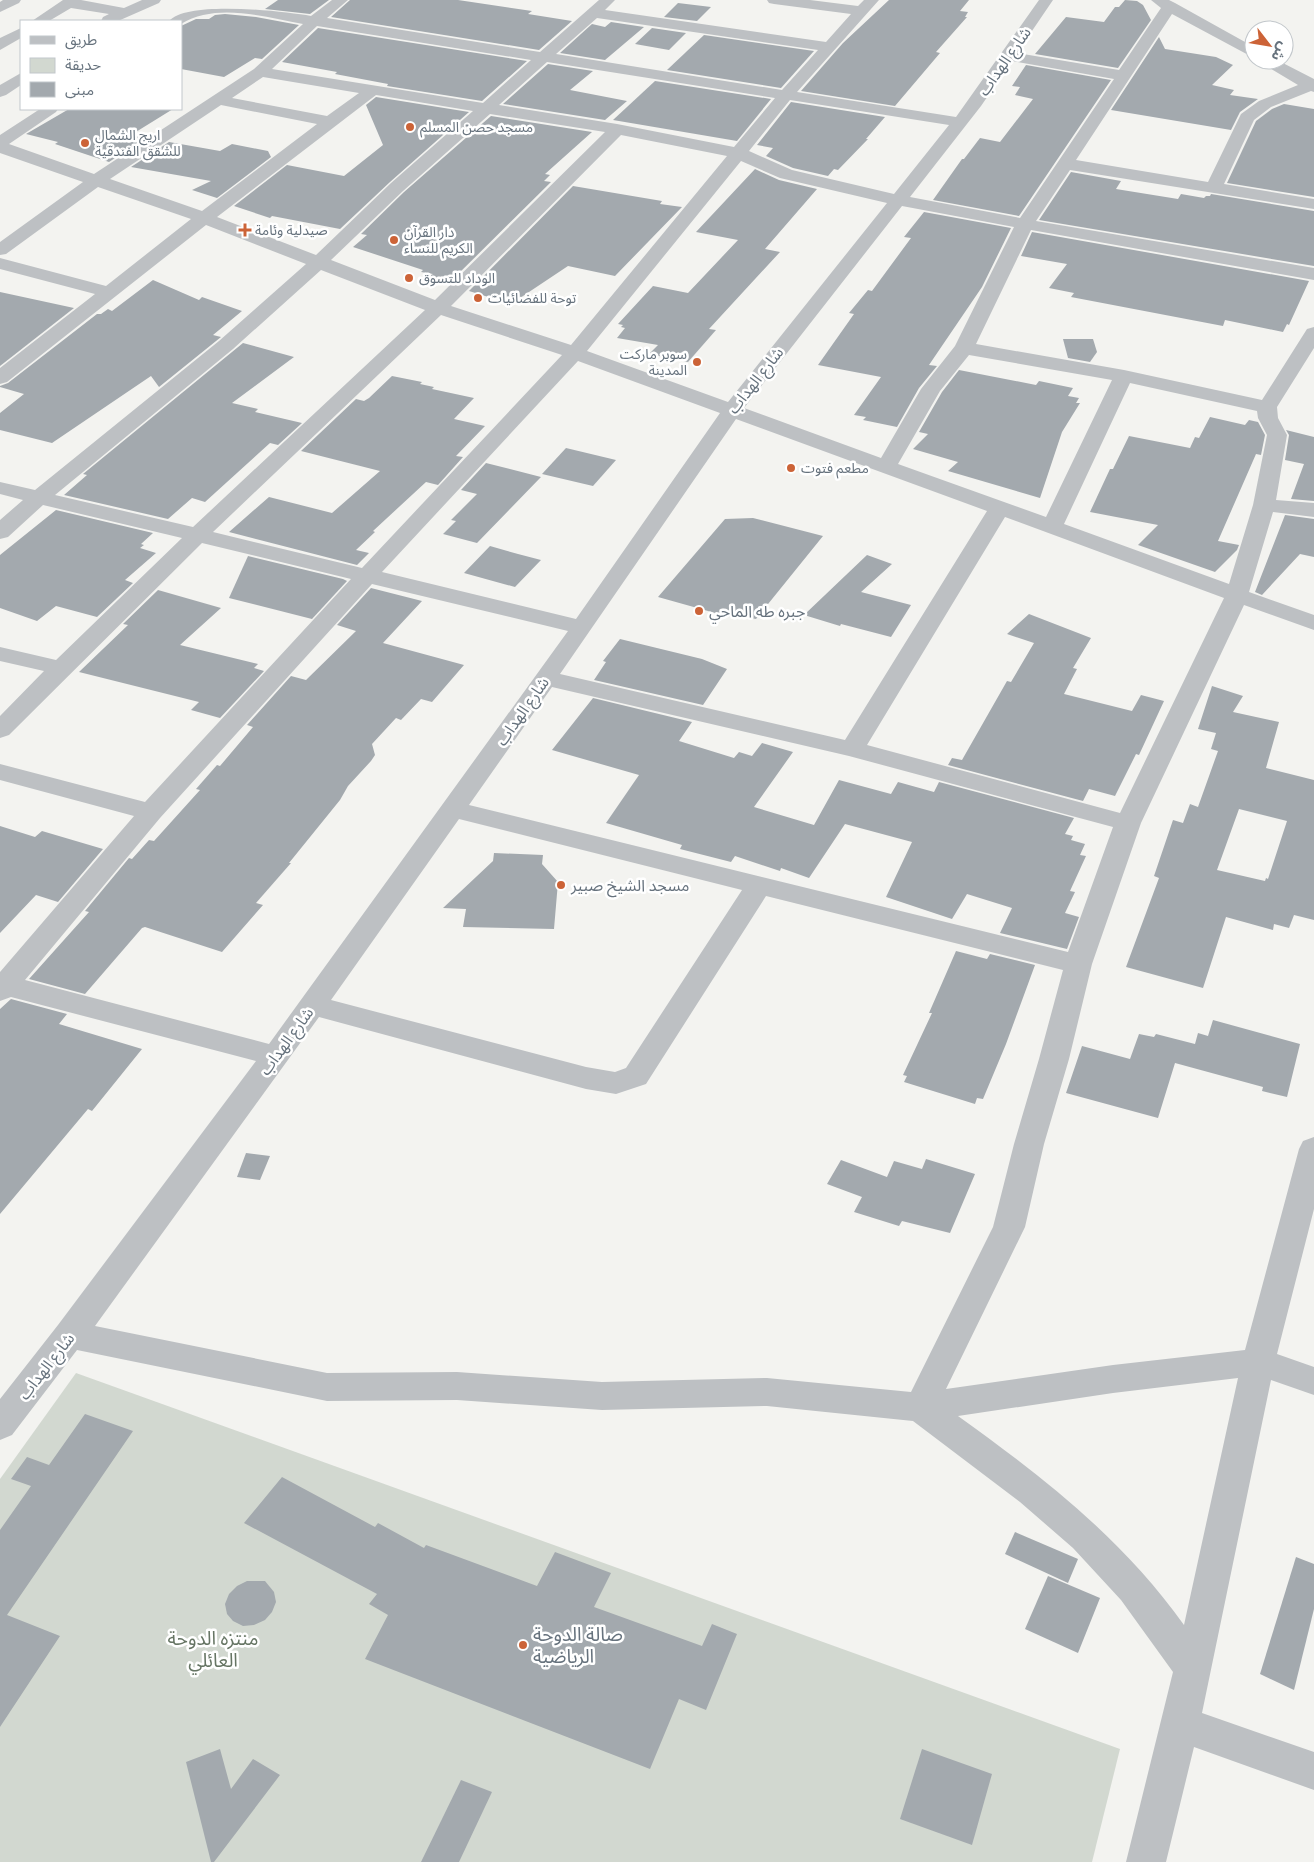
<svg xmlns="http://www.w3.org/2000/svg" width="1314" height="1862" viewBox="0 0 1314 1862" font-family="Karla,'Noto Sans Arabic',sans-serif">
<rect width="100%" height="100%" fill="#f3f3f0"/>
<path fill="#d2d8d0" d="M 76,1373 L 1120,1749 L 1092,1862 L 0,1862 L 0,1479 Z"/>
<g fill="#a3a9ae" fill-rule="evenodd">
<path d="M 278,0 L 329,0 L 310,14 L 265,9 Z"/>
<path d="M 350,0 L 458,0 L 532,11 L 528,14 L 572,21 L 539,50 L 331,17 Z"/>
<path d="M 889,0 L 969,0 L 960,11 L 968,12 L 965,17 L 967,17 L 936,52 L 940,53 L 895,106 L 801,91 L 843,43 Z"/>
<path d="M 1125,0 L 1137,1 L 1143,5 L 1151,20 L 1118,68 L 1035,54 L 1066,17 L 1104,22 L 1115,7 L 1119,7 Z"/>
<path d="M 678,3 L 711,7 L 697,21 L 664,17 Z"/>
<path d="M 225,14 L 256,17 L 299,25 L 262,59 L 255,58 L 224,77 L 181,69 L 181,26 L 196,19 L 209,19 L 215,15 Z"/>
<path d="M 611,22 L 644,27 L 605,60 L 560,53 L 592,24 L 605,27 Z"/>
<path d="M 318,28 L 527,61 L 482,101 L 387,86 L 388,84 L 335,74 L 337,72 L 282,62 Z"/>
<path d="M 652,28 L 686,33 L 669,50 L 635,44 Z"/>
<path d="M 704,35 L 814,51 L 781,88 L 667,70 Z"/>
<path d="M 1159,37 L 1165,49 L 1216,57 L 1233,65 L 1212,85 L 1234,90 L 1230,95 L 1258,99 L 1240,112 L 1231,130 L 1111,110 Z"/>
<path d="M 548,64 L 593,71 L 570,90 L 627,101 L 605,120 L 503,104 Z"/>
<path d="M 1026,65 L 1111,80 L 1019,216 L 933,200 L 962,159 L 964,159 L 980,138 L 1000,142 L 1033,99 L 1015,95 L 1020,87 L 1012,86 Z"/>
<path d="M 655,81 L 771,99 L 737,141 L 613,120 Z"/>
<path d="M 376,97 L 469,112 L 390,182 L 340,229 L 272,216 L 270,218 L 234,206 L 287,165 L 344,176 L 383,145 L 366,105 Z"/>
<path d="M 791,102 L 885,117 L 866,139 L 868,139 L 838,170 L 834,169 L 828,176 L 793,168 L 766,156 L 773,148 L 757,145 Z"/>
<path d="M 1284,104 L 1314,109 L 1314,197 L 1227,183 L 1256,121 L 1272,109 Z"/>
<path d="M 69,109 L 173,109 L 131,135 L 145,138 L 109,162 L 55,144 L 58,142 L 26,134 Z"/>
<path d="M 491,116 L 592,132 L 545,174 L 550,175 L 544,181 L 551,182 L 448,284 L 428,277 L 433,274 L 421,272 L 423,270 L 353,247 L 367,235 L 361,234 L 404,192 Z"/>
<path d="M 169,142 L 220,151 L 232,144 L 268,151 L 271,157 L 217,198 L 192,190 L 211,181 L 131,167 Z"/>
<path d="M 755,169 L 779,180 L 817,189 L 765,249 L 780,252 L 709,329 L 716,330 L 688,362 L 649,354 L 658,345 L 617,338 L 625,328 L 621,327 L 623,325 L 618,324 L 653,286 L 688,293 L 738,240 L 696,232 Z"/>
<path d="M 1071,172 L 1121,181 L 1116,189 L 1178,199 L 1181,194 L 1204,198 L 1206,196 L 1210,196 L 1211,194 L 1314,211 L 1314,266 L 1039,220 Z"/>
<path d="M 573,186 L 662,201 L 660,204 L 682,207 L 615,276 L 568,266 L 511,304 L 469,291 Z"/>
<path d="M 924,212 L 1011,228 L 982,287 L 929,365 L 937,366 L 919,388 L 897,427 L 863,420 L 866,417 L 854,415 L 881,377 L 818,365 L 854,314 L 849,313 L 868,290 L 872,291 L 911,238 L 904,237 Z"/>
<path d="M 1032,232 L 1309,281 L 1289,325 L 1287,324 L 1283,332 L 1225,320 L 1223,326 L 1071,297 L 1074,293 L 1049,288 L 1067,264 L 1021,256 Z"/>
<path d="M 153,280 L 199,300 L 202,297 L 242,311 L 213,335 L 221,337 L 159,387 L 151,376 L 52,443 L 0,430 L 0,413 L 24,394 L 0,387 L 0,386 L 8,383 L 97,314 L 101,314 L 108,309 L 112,311 Z"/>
<path d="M 0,292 L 74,308 L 0,366 Z"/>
<path d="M 1063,339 L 1093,339 L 1097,352 L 1090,362 L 1068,358 Z"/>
<path d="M 243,343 L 294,357 L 232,403 L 258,409 L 255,412 L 302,423 L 278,445 L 270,443 L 205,502 L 192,498 L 168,519 L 64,495 L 87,475 L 83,474 Z"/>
<path d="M 959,370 L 1036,385 L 1039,381 L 1073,388 L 1068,396 L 1079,398 L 1076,403 L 1080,403 L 1062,432 L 1040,498 L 948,471 L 958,462 L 913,449 L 928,434 L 919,432 L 942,392 Z"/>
<path d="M 392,376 L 422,382 L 420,384 L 434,387 L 432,389 L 474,398 L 454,419 L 485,426 L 456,456 L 463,457 L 438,485 L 426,482 L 373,531 L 375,532 L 356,550 L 369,553 L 357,565 L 229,532 L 269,497 L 332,513 L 380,471 L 301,451 L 356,399 L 364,401 L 369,398 Z"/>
<path d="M 1210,417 L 1245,425 L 1249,420 L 1258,422 L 1265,435 L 1261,455 L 1256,454 L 1218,541 L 1239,545 L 1237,550 L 1215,572 L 1138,545 L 1158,525 L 1090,512 L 1110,469 L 1113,469 L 1129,436 L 1190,448 L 1195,437 L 1199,438 Z"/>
<path d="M 1286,430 L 1314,437 L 1314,501 L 1291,499 L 1304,464 L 1285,460 L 1289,435 Z"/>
<path d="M 566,448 L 616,460 L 593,486 L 542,474 Z"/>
<path d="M 486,463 L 541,477 L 477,543 L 443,534 L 456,521 L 451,520 L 477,494 L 461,490 Z"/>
<path d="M 56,510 L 153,533 L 141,544 L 144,545 L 140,548 L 156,553 L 125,580 L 133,583 L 97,617 L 56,606 L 37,621 L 0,608 L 0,555 Z"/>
<path d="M 1285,515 L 1314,519 L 1314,557 L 1300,554 L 1262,595 L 1255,592 Z"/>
<path d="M 753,518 L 823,536 L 756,619 L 736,615 L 733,618 L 658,597 L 725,519 Z"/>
<path d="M 490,546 L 518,554 L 541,560 L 515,587 L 464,573 Z"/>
<path d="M 867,555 L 892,564 L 861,592 L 911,605 L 891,637 L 841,624 L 840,626 L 804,615 Z"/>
<path d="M 248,556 L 343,579 L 347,581 L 312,619 L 229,598 Z"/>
<path d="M 371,588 L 422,601 L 383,643 L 464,665 L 432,702 L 421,699 L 401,720 L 396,718 L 372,744 L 375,755 L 371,761 L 348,786 L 340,800 L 289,863 L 291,863 L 256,903 L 263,905 L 222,952 L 145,927 L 142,928 L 85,994 L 29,979 L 89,912 L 85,911 L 129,858 L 132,859 L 149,840 L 154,841 L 200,790 L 196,789 L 217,765 L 220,766 L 253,727 L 247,725 L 291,676 L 306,680 L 356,631 L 337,625 Z"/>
<path d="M 158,590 L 221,608 L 180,645 L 258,664 L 254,668 L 264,671 L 220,718 L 191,710 L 199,702 L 79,672 L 128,625 L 123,624 Z"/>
<path d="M 1029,614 L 1091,638 L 1073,668 L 1077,669 L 1064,694 L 1132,711 L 1141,695 L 1164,701 L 1139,755 L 1136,754 L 1115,796 L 1089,789 L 1083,801 L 948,765 L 952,758 L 962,760 L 1007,681 L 1011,682 L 1034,643 L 1007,634 Z"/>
<path d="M 620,639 L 702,659 L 727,669 L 703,705 L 594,680 L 606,662 L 603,661 Z"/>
<path d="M 1212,686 L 1243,696 L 1233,712 L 1279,722 L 1266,768 L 1314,780 L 1314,920 L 1294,915 L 1289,928 L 1274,924 L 1273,930 L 1226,917 L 1203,988 L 1126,967 L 1159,878 L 1154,876 L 1173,820 L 1183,823 L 1190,804 L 1198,807 L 1218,751 L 1211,749 L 1216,733 L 1198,729 ZM 1239,809 L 1287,821 L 1268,879 L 1266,878 L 1265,881 L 1217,870 Z"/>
<path d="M 593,698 L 692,722 L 679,741 L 734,758 L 739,752 L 752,756 L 762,743 L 793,752 L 754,807 L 814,825 L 839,780 L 891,794 L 898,782 L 934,792 L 939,782 L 1074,818 L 1065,834 L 1073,836 L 1071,840 L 1085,844 L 1080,855 L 1086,856 L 1070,891 L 1075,892 L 1065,913 L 1079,917 L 1067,949 L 1000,933 L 1012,908 L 967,894 L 952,919 L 886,897 L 912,842 L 845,824 L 809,878 L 781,868 L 780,871 L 735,856 L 731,862 L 680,849 L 682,845 L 606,823 L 639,775 L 552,750 Z"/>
<path d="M 0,826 L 35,837 L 42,831 L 103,849 L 58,902 L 36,895 L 0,933 Z"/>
<path d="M 494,853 L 543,855 L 542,864 L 558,882 L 554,929 L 463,927 L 466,909 L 443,908 L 493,861 Z"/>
<path d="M 956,951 L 987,959 L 990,954 L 1035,965 L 1006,1044 L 983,1099 L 977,1098 L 975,1104 L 904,1082 L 907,1076 L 903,1075 L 932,1013 L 929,1013 Z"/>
<path d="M 11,999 L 67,1014 L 59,1024 L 142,1049 L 92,1111 L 88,1109 L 0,1214 L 0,1009 Z"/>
<path d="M 1213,1020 L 1300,1044 L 1287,1097 L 1262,1091 L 1263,1087 L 1175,1063 L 1158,1118 L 1066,1093 L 1082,1046 L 1130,1059 L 1139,1034 L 1154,1037 L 1156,1034 L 1195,1044 L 1198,1033 L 1208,1036 Z"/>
<path d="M 246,1153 L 270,1156 L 260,1180 L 237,1177 Z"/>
<path d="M 926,1159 L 975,1174 L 950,1233 L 902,1221 L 899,1226 L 854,1212 L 862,1197 L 827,1184 L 841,1160 L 887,1177 L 894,1161 L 922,1169 Z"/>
<path d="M 85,1414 L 133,1431 L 7,1615 L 60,1636 L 0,1727 L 0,1530 L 31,1486 L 11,1479 L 27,1457 L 49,1465 Z"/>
<path d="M 282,1477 L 375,1527 L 378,1523 L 424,1548 L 426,1545 L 537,1586 L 555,1552 L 611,1573 L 594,1607 L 702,1646 L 712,1624 L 737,1634 L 706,1710 L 679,1699 L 650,1769 L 365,1659 L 388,1615 L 369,1604 L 377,1594 L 244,1523 Z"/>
<path d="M 1015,1532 L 1078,1559 L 1068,1583 L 1005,1554 Z"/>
<path d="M 1296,1557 L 1314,1564 L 1314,1609 L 1294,1690 L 1260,1674 Z"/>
<path d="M 1048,1576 L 1100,1598 L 1078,1653 L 1025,1629 Z"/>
<path d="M 247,1581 L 265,1581 L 274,1592 L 276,1602 L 272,1612 L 265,1620 L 254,1625 L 243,1626 L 233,1621 L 227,1614 L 225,1604 L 229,1594 L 237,1586 Z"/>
<path d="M 220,1749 L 231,1789 L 253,1759 L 280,1775 L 214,1862 L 211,1862 L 186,1762 Z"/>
<path d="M 922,1749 L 992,1774 L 972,1845 L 900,1819 Z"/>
<path d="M 461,1780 L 492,1792 L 459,1862 L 421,1862 Z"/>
</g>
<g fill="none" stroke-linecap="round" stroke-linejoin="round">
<g fill="#bdc0c3" fill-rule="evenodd">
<path d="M 3,0 L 21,0 L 19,3 L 0,12 L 0,2 Z"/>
<path d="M 63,0 L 81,0 L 124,8 L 142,0 L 161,0 L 159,3 L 118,21 L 101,21 L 103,17 L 109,14 L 71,8 L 49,21 L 32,21 Z"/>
<path d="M 332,0 L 348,0 L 327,18 L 540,52 L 599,0 L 615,0 L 605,10 L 826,42 L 851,14 L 774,4 L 769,3 L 767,0 L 810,0 L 858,6 L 864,0 L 879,0 L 797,92 L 956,117 L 1039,0 L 1053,0 L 1017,53 L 1119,70 L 1161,8 L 1151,0 L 1169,0 L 1175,3 L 1254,47 L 1254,58 L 1172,14 L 1076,160 L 1208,182 L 1241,114 L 1259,101 L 1298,85 L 1261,63 L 1258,60 L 1277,60 L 1314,79 L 1314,92 L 1311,91 L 1271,107 L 1254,120 L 1224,184 L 1314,199 L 1314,209 L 1070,170 L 1036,221 L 1314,268 L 1314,280 L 1031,230 L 976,344 L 1124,370 L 1262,400 L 1307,329 L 1314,327 L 1314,348 L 1277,407 L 1278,418 L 1287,435 L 1276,500 L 1314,503 L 1314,517 L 1273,512 L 1249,592 L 1314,615 L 1314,630 L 1244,605 L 1141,823 L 1092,964 L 1069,1059 L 1044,1144 L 1025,1227 L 946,1389 L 1113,1365 L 1245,1350 L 1299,1149 L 1303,1141 L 1314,1137 L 1314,1209 L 1277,1354 L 1314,1367 L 1314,1395 L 1271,1380 L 1202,1713 L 1314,1752 L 1314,1790 L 1194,1747 L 1166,1862 L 1126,1862 L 1173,1672 L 1121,1600 L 1073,1548 L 1020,1502 L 913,1421 L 767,1406 L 602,1410 L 457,1400 L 327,1401 L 77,1350 L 12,1435 L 0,1440 L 0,1399 L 58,1325 L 256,1061 L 11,997 L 0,1001 L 0,972 L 134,816 L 0,780 L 0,764 L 145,802 L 351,579 L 202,543 L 9,735 L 0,738 L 0,716 L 44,671 L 0,661 L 0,647 L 56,660 L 182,538 L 43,505 L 8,537 L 0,539 L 0,520 L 23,500 L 0,494 L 0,482 L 35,490 L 219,341 L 306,264 L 206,225 L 7,382 L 0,384 L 0,368 L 95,294 L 0,269 L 0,258 L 106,286 L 191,219 L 98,187 L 6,254 L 0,255 L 0,242 L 83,182 L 0,153 L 0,135 L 40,109 L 58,109 L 56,112 L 9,144 L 94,174 L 254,69 L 303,24 C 264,17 217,2 181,24 L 181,21 L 169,21 C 187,0 281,11 311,16 ZM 597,18 L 818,50 L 782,90 L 556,54 ZM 317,26 L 531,60 L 483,103 L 272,69 ZM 1012,61 L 1114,79 L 1020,218 L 910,197 L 981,106 ZM 547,62 L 775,98 L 734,147 L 617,124 L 499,105 ZM 263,77 L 359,93 L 327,116 L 232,98 ZM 376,95 L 473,111 L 391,183 L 316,255 L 217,217 ZM 790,100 L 949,125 L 894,194 L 792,170 L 749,151 ZM 221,105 L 317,124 L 202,211 L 110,179 ZM 490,114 L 605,132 L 435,300 L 331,260 L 403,191 ZM 621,135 L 727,156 L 571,345 L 451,306 ZM 741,161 L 780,178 L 887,203 L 728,402 L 587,351 ZM 902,206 L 1014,227 L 955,346 L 921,389 L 881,458 L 744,408 ZM 321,270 L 425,310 L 193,527 L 55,495 L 233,349 ZM 441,315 L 562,355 L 362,568 L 213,532 ZM 969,355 L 1112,380 L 1046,517 L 898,464 L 940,391 ZM 578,361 L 720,413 L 576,619 L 382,572 ZM 1130,383 L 1257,411 L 1258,418 L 1267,435 L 1253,505 L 1229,584 L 1064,524 ZM 736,419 L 987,511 L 845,740 L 560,674 ZM 1005,517 L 1224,598 L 1120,813 L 867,745 ZM 372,584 L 568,631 L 269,1044 L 25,980 L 160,818 ZM 552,687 L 849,756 L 1113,827 L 1068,952 L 469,805 ZM 459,819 L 742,890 L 626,1068 L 615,1072 L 586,1067 L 331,1000 ZM 766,896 L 1063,970 L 1039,1059 L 1014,1144 L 993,1227 L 911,1392 L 767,1378 L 602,1382 L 457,1372 L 327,1373 L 95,1326 L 319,1017 L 586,1089 L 616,1094 L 646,1084 ZM 1238,1378 L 1184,1625 C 1122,1538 1044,1478 958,1416 L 1113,1393 Z"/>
<path d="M 21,28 L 21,38 L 0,50 L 0,38 Z"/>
<path d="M 21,73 L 21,85 L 6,95 L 0,97 L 0,85 Z"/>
</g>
</g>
<g fill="#cc6337" stroke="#fff" stroke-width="2">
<circle cx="410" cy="127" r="5"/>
<circle cx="85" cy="143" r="5"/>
<path d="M242.5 222.5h5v5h5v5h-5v5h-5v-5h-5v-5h5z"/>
<circle cx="394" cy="240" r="5"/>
<circle cx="409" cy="278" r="5"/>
<circle cx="478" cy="298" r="5"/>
<circle cx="697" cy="362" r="5"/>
<circle cx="791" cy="468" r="5"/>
<circle cx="699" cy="611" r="5"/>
<circle cx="561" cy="885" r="5"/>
<circle cx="523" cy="1645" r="5"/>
</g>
<g text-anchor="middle" stroke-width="5" stroke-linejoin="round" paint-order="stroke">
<g font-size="14" fill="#66727d" stroke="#fff" text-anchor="start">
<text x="420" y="132">مسجد حصن المسلم</text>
<text x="95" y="140">اريج الشمال<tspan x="95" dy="16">للشقق الفندقية</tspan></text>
<text x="255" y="235">صيدلية وئامة</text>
<text x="404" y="237">دار القرآن<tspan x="404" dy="16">الكريم للنساء</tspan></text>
<text x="419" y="283">الوداد للتسوق</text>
<text x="488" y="303">توحة للفضائيات</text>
<text x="687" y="359" text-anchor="end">سوبر ماركت<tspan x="687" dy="16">المدينة</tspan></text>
<text x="801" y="473">مطعم فتوت</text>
</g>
<g font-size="16" fill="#66727d" stroke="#fff">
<text transform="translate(1004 61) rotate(-55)" y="6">شارع الهداب</text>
<text transform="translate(755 380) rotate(-52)" y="6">شارع الهداب</text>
<text transform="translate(522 711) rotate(-55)" y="6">شارع الهداب</text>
<text transform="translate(286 1041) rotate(-54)" y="6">شارع الهداب</text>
<text transform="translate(46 1366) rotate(-52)" y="6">شارع الهداب</text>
</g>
<g font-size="16" fill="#66727d" stroke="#fff" text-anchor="start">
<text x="709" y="617">جبره طه الماحي</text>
<text x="571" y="891">مسجد الشيخ صبير</text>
</g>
<g font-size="19" fill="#66727d" stroke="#fff" text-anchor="start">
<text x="533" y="1641">صالة الدوحة<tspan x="533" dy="22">الرياضية</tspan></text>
</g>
<g font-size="19" fill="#667564" stroke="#fff">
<text x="213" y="1645">منتزه الدوحة<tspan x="213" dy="22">العائلي</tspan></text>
</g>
</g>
<rect x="20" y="20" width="162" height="90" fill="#ffffff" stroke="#c2c7cb"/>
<rect x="30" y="36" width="25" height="8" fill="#bdc0c3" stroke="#c2c7cb"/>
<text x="65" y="45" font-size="15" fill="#66727d">طريق</text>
<rect x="30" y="58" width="25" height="15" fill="#d2d8d0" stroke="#c2c7cb"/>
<text x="65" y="70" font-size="15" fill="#66727d">حديقة</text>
<rect x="30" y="82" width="25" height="15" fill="#a3a9ae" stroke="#c2c7cb"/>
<text x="65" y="95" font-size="15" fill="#66727d">مبنى</text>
<g transform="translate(1269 45) rotate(121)"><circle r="24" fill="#ffffff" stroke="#c2c7cb"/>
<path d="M0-4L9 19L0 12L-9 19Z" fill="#cc6337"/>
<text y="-8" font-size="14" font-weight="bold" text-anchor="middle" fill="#66727d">ش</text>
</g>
</svg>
